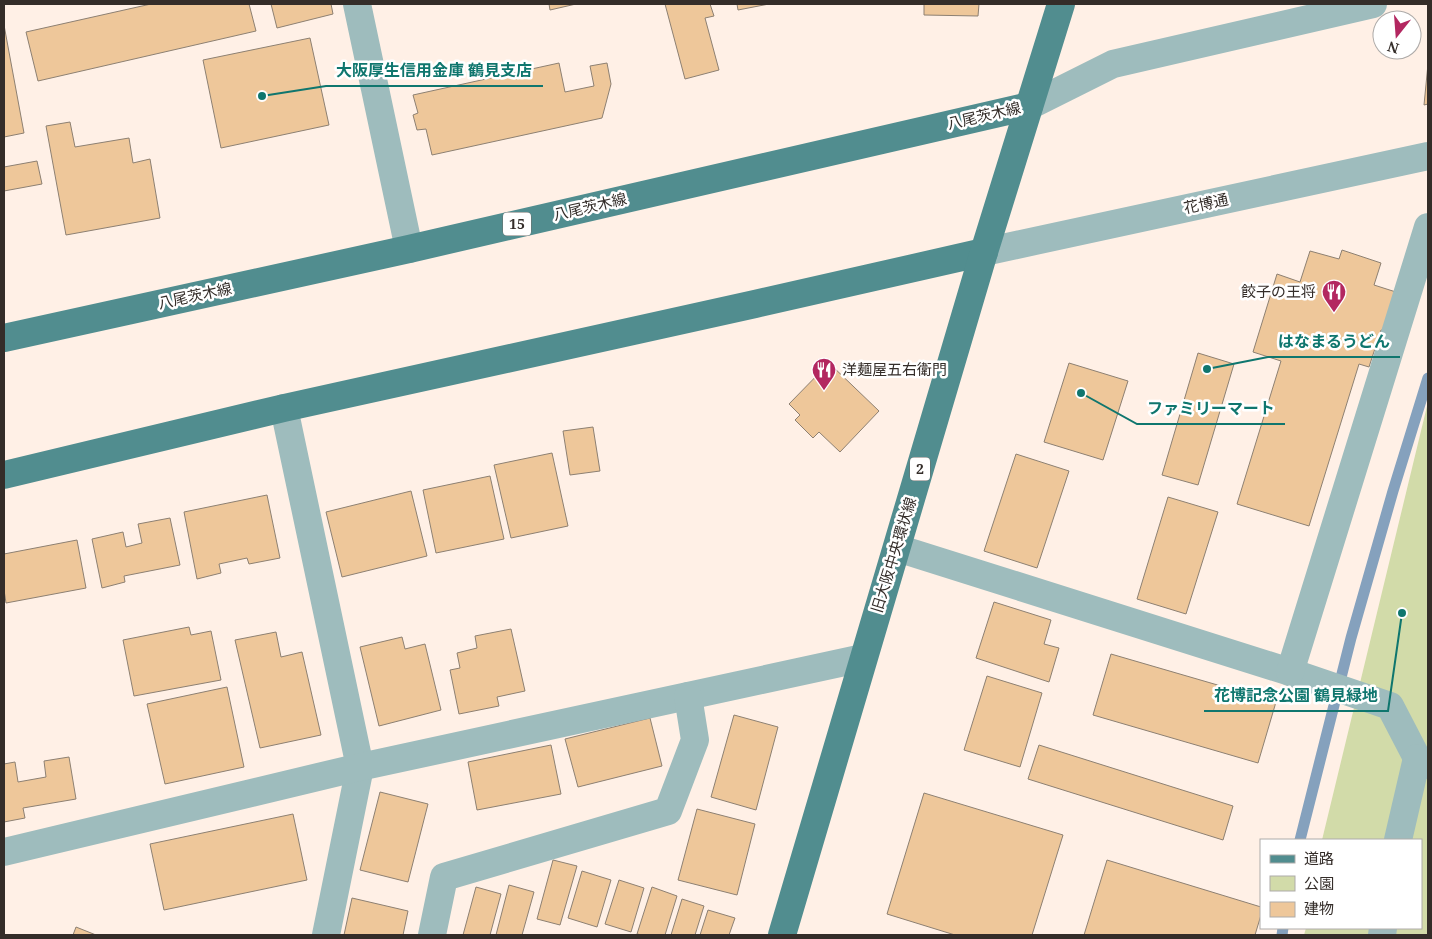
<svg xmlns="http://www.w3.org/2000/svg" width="1432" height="939" viewBox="0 0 1432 939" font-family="'Noto Serif','Noto Sans JP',serif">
<rect width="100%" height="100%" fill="#fff0e6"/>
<path fill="#d2dba9" d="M 1428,402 L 1428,935 L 1304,935 L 1306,928 L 1421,928 L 1421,840 L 1322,840 Z"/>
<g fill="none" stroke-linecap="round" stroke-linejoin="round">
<g stroke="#85a1bd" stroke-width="11">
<path d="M 1300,840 L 1351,638 L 1393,491 L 1428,378"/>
<path d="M 1282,935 L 1283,928"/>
</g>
</g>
<g fill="#eec79a" stroke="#8d8072">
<path d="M 151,4 L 249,4 L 256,31 L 38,81 L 26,32 Z"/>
<path d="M 271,4 L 331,4 L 333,14 L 277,28 Z"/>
<path d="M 549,4 L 576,4 L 550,10 Z"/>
<path d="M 665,4 L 710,4 L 714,16 L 705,18 L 719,70 L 685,79 Z"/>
<path d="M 737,4 L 769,4 L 738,10 Z"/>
<path d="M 924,4 L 979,4 L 978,16 L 924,15 Z"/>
<path d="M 4,25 L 24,133 L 4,137 Z"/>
<path d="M 310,38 L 329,125 L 221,148 L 203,60 Z"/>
<path d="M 559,63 L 565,92 L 594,86 L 590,66 L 607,63 L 611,84 L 602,118 L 432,155 L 426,129 L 417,130 L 413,115 L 418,113 L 413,95 Z"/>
<path d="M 1428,64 L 1428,104 L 1424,105 Z"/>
<path d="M 70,122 L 75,147 L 129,138 L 133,163 L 150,159 L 160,218 L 66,235 L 46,126 Z"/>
<path d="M 37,161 L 42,184 L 4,191 L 4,167 Z"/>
<path d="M 1342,250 L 1381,263 L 1374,285 L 1399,293 L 1387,332 L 1381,330 L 1369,367 L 1359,364 L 1309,526 L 1237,504 L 1281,361 L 1253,352 L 1277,274 L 1300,282 L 1310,251 L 1339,259 Z"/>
<path d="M 1198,353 L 1234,364 L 1198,485 L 1162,475 Z"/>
<path d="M 829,363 L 879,411 L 840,452 L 819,432 L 813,438 L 795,420 L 800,415 L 789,404 Z"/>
<path d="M 1069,363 L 1128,381 L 1103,460 L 1044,442 Z"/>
<path d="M 593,427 L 600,471 L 570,475 L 563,431 Z"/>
<path d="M 552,453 L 568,526 L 511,538 L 494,465 Z"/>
<path d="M 1016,454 L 1069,471 L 1037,568 L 984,551 Z"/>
<path d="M 490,476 L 504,539 L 436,553 L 423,490 Z"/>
<path d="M 411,491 L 427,556 L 342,577 L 326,512 Z"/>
<path d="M 267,495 L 280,558 L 249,564 L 247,558 L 219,564 L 221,573 L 197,579 L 184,512 Z"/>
<path d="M 1168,497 L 1218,512 L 1186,614 L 1137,599 Z"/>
<path d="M 170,518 L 180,565 L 124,576 L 125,582 L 102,588 L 92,539 L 123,532 L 126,547 L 142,543 L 138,524 Z"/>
<path d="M 77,540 L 86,588 L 6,603 L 4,590 L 4,554 Z"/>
<path d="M 994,602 L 1051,620 L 1044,644 L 1059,648 L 1049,682 L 976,658 Z"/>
<path d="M 189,627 L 191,635 L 211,631 L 221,680 L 134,696 L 123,640 Z"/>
<path d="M 511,629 L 525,691 L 497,697 L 499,706 L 459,714 L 450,670 L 460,668 L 457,653 L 477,648 L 475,636 Z"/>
<path d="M 276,632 L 281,657 L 302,652 L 321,735 L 260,748 L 235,640 Z"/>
<path d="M 402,637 L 405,649 L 425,644 L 441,710 L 379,726 L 360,647 Z"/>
<path d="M 1111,654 L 1276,702 L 1258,763 L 1093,715 Z"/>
<path d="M 987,676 L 1042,693 L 1020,767 L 964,750 Z"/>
<path d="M 227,687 L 244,767 L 165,784 L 147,704 Z"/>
<path d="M 734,715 L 778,727 L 756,810 L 711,797 Z"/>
<path d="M 650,718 L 662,766 L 578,787 L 565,739 Z"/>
<path d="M 551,745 L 561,794 L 477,810 L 468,762 Z"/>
<path d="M 1039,745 L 1233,806 L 1223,840 L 1028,779 Z"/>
<path d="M 69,757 L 76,799 L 23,808 L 25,818 L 4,822 L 4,764 L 15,762 L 18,782 L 46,777 L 44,761 Z"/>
<path d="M 380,792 L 428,804 L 408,882 L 360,870 Z"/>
<path d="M 924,793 L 1063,835 L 1032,935 L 955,935 L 887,914 Z"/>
<path d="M 697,809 L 755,824 L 737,895 L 678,880 Z"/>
<path d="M 293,814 L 307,880 L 164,910 L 150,844 Z"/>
<path d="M 553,860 L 577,866 L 560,925 L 537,919 Z"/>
<path d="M 1107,860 L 1261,907 L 1261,915 L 1255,935 L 1084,935 Z"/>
<path d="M 582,871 L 611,880 L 597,927 L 568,918 Z"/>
<path d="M 619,880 L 644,888 L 631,932 L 605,924 Z"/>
<path d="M 509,885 L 534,892 L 522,935 L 496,935 Z"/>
<path d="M 476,887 L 501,894 L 490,935 L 463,935 Z"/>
<path d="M 652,887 L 677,896 L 665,935 L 642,935 L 637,934 Z"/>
<path d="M 352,898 L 408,911 L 403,935 L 344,935 Z"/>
<path d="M 682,899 L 704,906 L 695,935 L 671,935 Z"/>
<path d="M 708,910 L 735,918 L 729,935 L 700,935 Z"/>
<path d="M 76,927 L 96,935 L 73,935 Z"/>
</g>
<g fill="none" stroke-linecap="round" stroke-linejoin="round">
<g stroke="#9ebcbd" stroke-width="28">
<path d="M 357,4 L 409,249"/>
<path d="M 1029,106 L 1113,64 L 1373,4"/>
<path d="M 984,252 L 1428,156"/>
<path d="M 284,408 L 360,767 L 326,935"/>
<path d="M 897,548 L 1290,672 L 1390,706 L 1417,758 L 1428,765"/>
<path d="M 1290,672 L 1428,227"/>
<path d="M 1398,840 L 1417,758"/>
<path d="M 4,852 L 360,767 L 863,658"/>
<path d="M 432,935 L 444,877 L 668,811 L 695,740 L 688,696"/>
<path d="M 1382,935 L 1383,928"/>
</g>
<g stroke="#518d8f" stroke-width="28">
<path d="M 4,338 L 409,249 L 1029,106"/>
<path d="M 4,475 L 284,408 L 755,304 L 984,252"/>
<path d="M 782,935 L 984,252 L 1061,4"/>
</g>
</g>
<defs>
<symbol id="restaurant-pin" viewBox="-11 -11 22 30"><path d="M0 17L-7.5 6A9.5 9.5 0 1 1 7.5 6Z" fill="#b32760" stroke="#fff"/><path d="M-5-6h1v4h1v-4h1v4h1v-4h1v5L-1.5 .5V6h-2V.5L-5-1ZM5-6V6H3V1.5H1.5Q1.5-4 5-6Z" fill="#fff"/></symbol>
</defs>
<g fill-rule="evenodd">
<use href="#restaurant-pin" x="1320" y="278" width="28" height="38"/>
<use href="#restaurant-pin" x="810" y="356" width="28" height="38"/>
</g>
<g text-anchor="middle" stroke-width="5" stroke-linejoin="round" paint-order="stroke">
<g fill="#fff" stroke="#716c69" stroke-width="1">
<rect x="503" y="212.5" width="28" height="23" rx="4"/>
<rect x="910" y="457.5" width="20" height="23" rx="4"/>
</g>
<g font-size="14" font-weight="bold" fill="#342d29">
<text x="517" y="229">15</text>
<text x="920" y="474">2</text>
</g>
<g font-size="15" fill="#342d29" stroke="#fff">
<text transform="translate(984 116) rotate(-13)" y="5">八尾茨木線</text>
<text transform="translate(1206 204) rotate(-12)" y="5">花博通</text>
<text transform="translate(590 207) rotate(-13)" y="5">八尾茨木線</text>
<text transform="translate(195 296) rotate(-12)" y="5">八尾茨木線</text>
<text transform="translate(894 555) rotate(-73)" y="5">旧大阪中央環状線</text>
</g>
<g font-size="15" fill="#342d29" stroke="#fff" text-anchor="end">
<text x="1316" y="297">餃子の王将</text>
<text x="842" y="375" text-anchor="start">洋麺屋五右衛門</text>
</g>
</g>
<path fill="none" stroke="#0f766e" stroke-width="2" d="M262 96L326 86H543M1207 369L1268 357H1400M1081 393L1137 424H1285M1402 613L1388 711H1204"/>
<g fill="#0f766e" stroke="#fff" stroke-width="2">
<circle cx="262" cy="96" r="5"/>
<circle cx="1207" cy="369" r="5"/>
<circle cx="1081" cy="393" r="5"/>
<circle cx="1402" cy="613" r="5"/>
</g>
<g font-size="16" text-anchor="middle" font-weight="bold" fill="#0f766e" stroke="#fff" stroke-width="5" stroke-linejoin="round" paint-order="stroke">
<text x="434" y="76">大阪厚生信用金庫 鶴見支店</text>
<text x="1334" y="347">はなまるうどん</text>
<text x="1211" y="414">ファミリーマート</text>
<text x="1296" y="701">花博記念公園 鶴見緑地</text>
</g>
<rect width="1432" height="939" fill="none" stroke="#342d29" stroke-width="10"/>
<rect x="1260" y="839" width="162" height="90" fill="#ffffff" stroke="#aeaba9"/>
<rect x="1270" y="855" width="25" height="8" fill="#518d8f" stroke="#aeaba9"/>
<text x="1304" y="864" font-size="15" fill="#342d29">道路</text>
<rect x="1270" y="876" width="25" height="15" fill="#d2dba9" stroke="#aeaba9"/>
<text x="1304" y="889" font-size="15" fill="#342d29">公園</text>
<rect x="1270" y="902" width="25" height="15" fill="#eec79a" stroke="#aeaba9"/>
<text x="1304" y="914" font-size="15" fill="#342d29">建物</text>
<g transform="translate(1397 35) rotate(197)"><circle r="24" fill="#ffffff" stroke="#aeaba9"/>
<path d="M0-4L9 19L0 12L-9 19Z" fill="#b32760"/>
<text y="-8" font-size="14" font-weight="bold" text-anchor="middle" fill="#342d29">N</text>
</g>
</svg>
